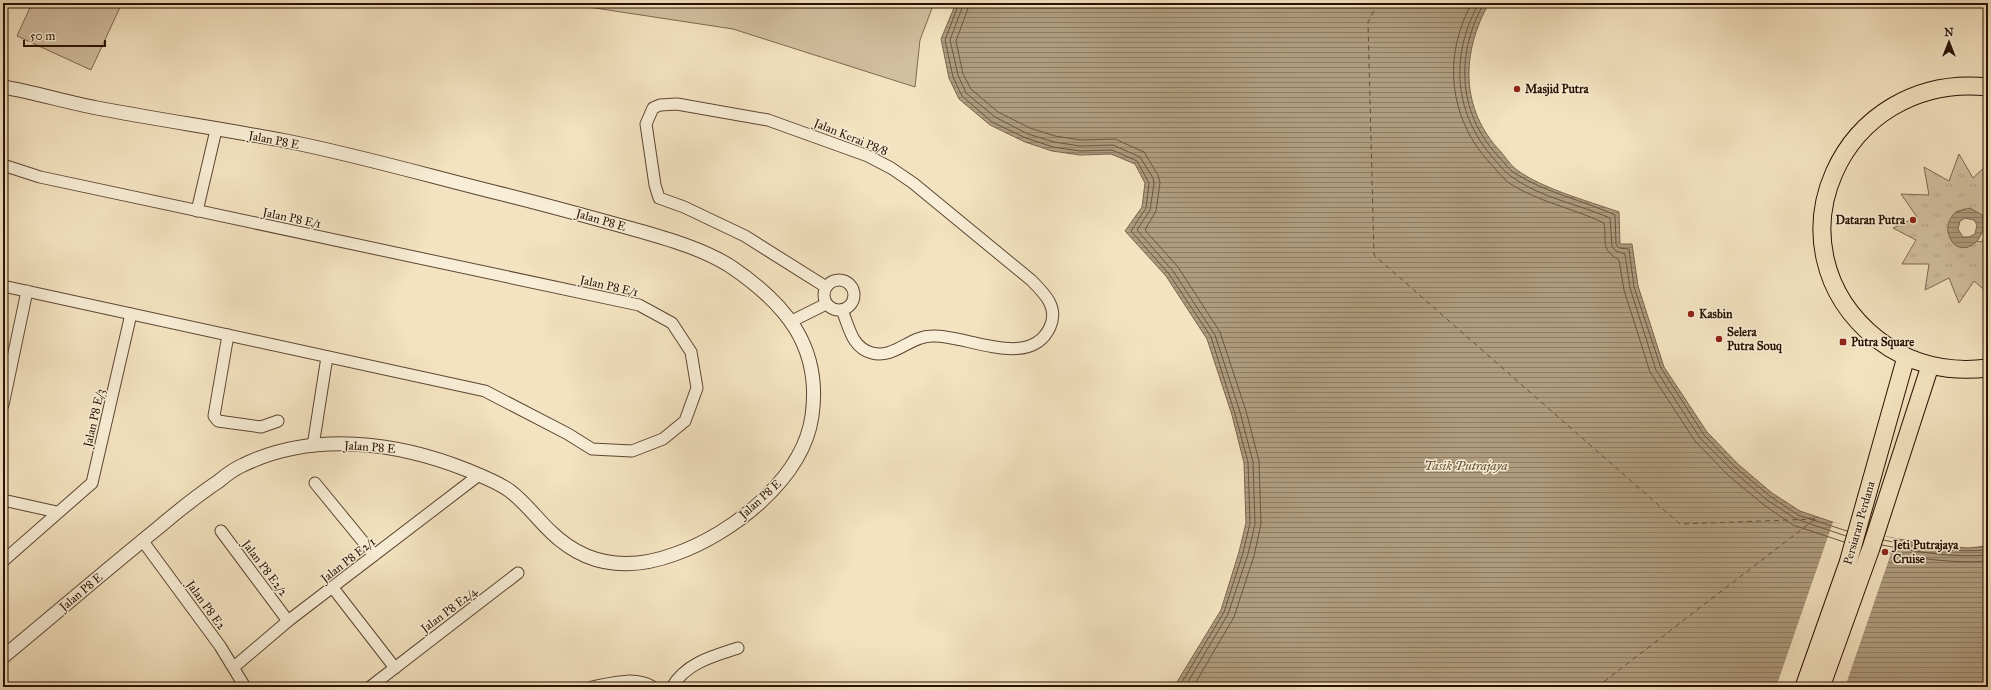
<svg xmlns="http://www.w3.org/2000/svg" width="1991" height="690" viewBox="0 0 1991 690" font-family="'IM FELL Great Primer',serif">
<defs>
<pattern id="grass-tufts" width="24" height="20" patternUnits="userSpaceOnUse"><rect width="24" height="20" fill="#d2bfa0"/><path d="M3 7l-1-3M5 7V3M7 7l1-3M15 17l-1-3M17 17v-4M19 17l1-3" fill="none" stroke="#b4a388"/></pattern>
<pattern id="water-rules" width="6" height="5" patternUnits="userSpaceOnUse"><rect width="6" height="5" fill="#af9c7f"/><path d="M0 2.5h6" fill="none" stroke="#8f7e66"/></pattern>
</defs>
<rect width="100%" height="100%" fill="#f4e3c0"/>
<filter id="stains"><feTurbulence type="fractalNoise" baseFrequency=".005" numOctaves="4"/><feColorMatrix values="0 0 0 0 .2 0 0 0 0 .09 0 0 0 0 .02 0 0 0 .5 -.17"/></filter>
<radialGradient id="worn" r=".72"><stop offset=".6" stop-color="#630" stop-opacity="0"/><stop offset="1" stop-color="#630" stop-opacity=".3"/></radialGradient>
<path fill="url(#grass-tufts)" stroke="#7e6851" fill-rule="evenodd" d="M 1959,154 L 1973,178 L 1988,164 L 1988,293 L 1974,281 L 1959,303 L 1949,278 L 1925,290 L 1929,264 L 1902,264 L 1916,240 L 1893,228 L 1917,217 L 1901,194 L 1929,195 L 1924,167 L 1949,181 ZM 1965,209 C 1982,214 1991,221 1982,242 L 1950,237 L 1956,212 Z"/>
<g fill="#d2bfa0" stroke="#7e6851">
<path d="M 32,3 L 122,3 L 91,70 L 17,36 Z"/>
<path d="M 562,3 L 934,3 L 920,40 L 915,87 L 733,29 Z"/>
</g>
<g fill="url(#water-rules)" stroke="#7a644d" fill-rule="evenodd">
<path d="M 956,3 L 1489,3 C 1461,53 1460,109 1501,152 C 1506,158 1511,166 1517,170 C 1543,189 1588,201 1619,212 L 1620,244 L 1632,244 L 1638,286 L 1664,367 L 1707,432 L 1739,465 L 1772,493 L 1800,511 L 1865,533 L 1938,546 L 1968,548 L 1988,546 L 1988,681 L 1974,687 L 1174,687 L 1221,610 L 1239,552 L 1246,523 L 1244,463 L 1232,415 L 1207,339 L 1166,276 L 1125,231 L 1142,207 L 1145,183 L 1135,164 L 1111,154 L 1080,155 L 1052,151 L 1025,142 L 990,125 L 959,99 L 949,78 L 941,39 Z"/>
<path d="M 1970,208 L 1982,215 C 1991,243 1955,263 1948,232 C 1947,224 1950,217 1956,212 ZM 1965,218 L 1974,220 L 1977,225 L 1975,234 L 1969,237 L 1963,237 L 1958,229 L 1960,221 Z"/>
</g>
<path fill="#f4e3c0" d="M 1833,522 L 1896,539 L 1845,687 L 1776,687 Z"/>
<g fill="none" stroke-linecap="round" stroke-linejoin="round">
<g stroke="#6c5640" stroke-width="1">
<path d="M 959,3 L 945,40 L 953,77 L 962,96 L 992,122 L 1026,138 L 1053,147 L 1080,151 L 1112,150 L 1137,161 L 1149,183 L 1146,208 L 1131,231 L 1169,274 L 1211,337 L 1235,414 L 1248,462 L 1250,523 L 1243,553 L 1224,612 L 1179,687"/>
<path d="M 964,3 L 950,40 L 958,75 L 966,93 L 995,117 L 1028,134 L 1054,142 L 1080,146 L 1113,145 L 1140,157 L 1153,178 L 1154,184 L 1150,210 L 1137,230 L 1173,271 L 1215,335 L 1240,412 L 1253,462 L 1255,524 L 1248,554 L 1228,614 L 1185,687"/>
<path d="M 970,3 L 956,41 L 963,74 L 971,89 L 998,112 L 1030,128 L 1055,136 L 1081,140 L 1115,139 L 1144,152 L 1158,175 L 1160,183 L 1156,211 L 1145,230 L 1178,267 L 1220,332 L 1246,411 L 1259,461 L 1261,524 L 1254,556 L 1234,617 L 1193,687"/>
<path d="M 1472,3 C 1442,56 1449,119 1490,163 C 1496,169 1502,178 1509,183 C 1538,202 1573,208 1604,223 C 1607,242 1600,249 1619,260 L 1624,290 L 1650,372 L 1695,441 L 1729,476 L 1764,505 L 1793,525 L 1844,542"/>
<path d="M 1479,3 C 1449,56 1454,115 1495,160 C 1500,166 1506,173 1512,177 C 1541,198 1578,204 1610,218 L 1612,247 L 1616,251 L 1625,254 L 1630,288 L 1656,370 L 1700,438 L 1733,471 L 1767,500 L 1796,519 L 1846,536"/>
<path d="M 1484,3 C 1456,53 1457,111 1497,155 C 1503,161 1509,170 1516,174 C 1547,193 1582,200 1615,215 L 1616,244 L 1619,248 L 1629,249 L 1634,287 L 1661,368 L 1704,435 L 1736,468 L 1770,496 L 1798,515 L 1847,531"/>
<path d="M 1883,540 C 1919,547 1952,553 1988,550"/>
<path d="M 1882,545 C 1918,552 1952,558 1988,555"/>
<path d="M 1880,551 C 1916,558 1951,564 1988,561"/>
</g>
<g stroke="#66503a" stroke-width="1" stroke-dasharray="5 4" stroke-linecap="butt">
<path d="M 1378,3 L 1368,22 L 1374,255 L 1680,524 L 1816,519"/>
<path d="M 1597,687 L 1815,519"/>
</g>
<defs>
<g id="minor">
<path d="M 3,165 L 40,177 L 639,305 L 672,323 L 691,352 L 697,388 L 685,421 L 663,439 L 632,451 L 592,449 L 568,434 L 485,391 L 3,286"/>
<path d="M 197,211 L 216,130"/>
<circle cx="839" cy="295" r="15"/>
<path d="M 826,287 L 745,236 L 684,207 L 659,198 L 655,185 L 646,124 L 653,108 L 660,105 L 677,104 L 768,120 L 868,156 L 891,168 L 913,183 L 1031,280 C 1044,293 1059,307 1050,327 C 1030,371 965,334 932,336 C 910,336 894,359 872,353 C 852,348 849,327 842,310"/>
<path d="M 790,322 L 826,304"/>
<path d="M 228,335 L 214,416 L 218,421 L 261,427 L 278,421"/>
<path d="M 3,405 L 27,291"/>
<path d="M 313,446 L 327,357"/>
<path d="M 315,483 L 374,555"/>
<path d="M 3,500 L 57,512"/>
<path d="M 221,531 L 288,621"/>
<path d="M 142,540 L 220,646 L 245,687"/>
<path d="M 3,561 L 92,483 L 131,314"/>
<path d="M 333,588 L 395,668"/>
<path d="M 234,667 L 288,621 L 479,475"/>
<path d="M 370,687 L 518,573"/>
<path d="M 592,687 C 612,683 635,676 653,687"/>
<path d="M 672,687 C 686,663 713,656 738,648"/>
</g>
<path id="tertiary" d="M 3,87 C 34,92 65,102 97,108 C 160,120 223,129 286,141 C 362,156 436,178 510,196 C 554,207 597,219 640,231 C 671,240 703,249 730,266 C 785,303 822,346 812,416 C 803,479 732,534 675,554 C 629,571 587,567 551,532 C 537,519 526,503 510,491 C 498,482 482,476 467,470 C 397,442 314,431 243,465 C 234,469 226,475 219,481 C 198,495 178,511 158,528 C 106,570 55,614 3,657"/>
<g id="primary">
<path d="M 1988,87 C 1841,71 1762,247 1877,339 C 1909,364 1948,373 1988,368"/>
<path d="M 1804,687 L 1848,563 L 1906,357"/>
<path d="M 1821,687 L 1871,548 L 1930,366"/>
</g>
</defs>
<use href="#minor" stroke="#5c4632" stroke-width="13"/>
<use href="#tertiary" stroke="#5c4632" stroke-width="15"/>
<use href="#primary" stroke="#2a1102" stroke-width="19"/>
<use href="#minor" stroke="#f8edd6" stroke-width="11"/>
<use href="#tertiary" stroke="#f8edd6" stroke-width="13"/>
<use href="#primary" stroke="#f4e3c0" stroke-width="17"/>
</g>
<g fill="#8f2418" stroke="#f8edd6" stroke-width="1.5">
<circle cx="1517" cy="89" r="4"/>
<circle cx="1913" cy="220" r="4"/>
<circle cx="1691" cy="314" r="4"/>
<circle cx="1719" cy="339" r="4"/>
<rect x="1839" y="338" width="8" height="8" rx="2"/>
<circle cx="1885" cy="552" r="4"/>
</g>
<g text-anchor="middle" stroke-width="3" stroke-linejoin="round" paint-order="stroke">
<g font-size="12" font-weight="bold" fill="#2a1102" stroke="#f8edd6" text-anchor="start">
<text x="1525" y="93">Masjid Putra</text>
<text x="1905" y="224" text-anchor="end">Dataran Putra</text>
<text x="1699" y="318">Kasbin</text>
<text x="1727" y="336">Selera<tspan x="1727" dy="14">Putra Souq</tspan></text>
<text x="1851" y="346">Putra Square</text>
<text x="1893" y="549">Jeti Putrajaya<tspan x="1893" dy="14">Cruise</tspan></text>
</g>
<g font-size="12" fill="#2a1102" stroke="#f8edd6">
<text transform="translate(851 137) rotate(22)" y="4">Jalan Kerai P8/8</text>
<text transform="translate(274 140) rotate(11)" y="4">Jalan P8 E</text>
<text transform="translate(292 218) rotate(12)" y="4">Jalan P8 E/1</text>
<text transform="translate(601 220) rotate(16)" y="4">Jalan P8 E</text>
<text transform="translate(609 286) rotate(13)" y="4">Jalan P8 E/1</text>
<text transform="translate(94 418) rotate(-77)" y="4">Jalan P8 E/3</text>
<text transform="translate(370 447) rotate(4)" y="4">Jalan P8 E</text>
<text transform="translate(760 499) rotate(-42)" y="4">Jalan P8 E</text>
<text transform="translate(1859 523) rotate(-74)" y="4">Persiaran Perdana</text>
<text transform="translate(348 560) rotate(-38)" y="4">Jalan P8 E2/1</text>
<text transform="translate(265 568) rotate(53)" y="4">Jalan P8 E2/2</text>
<text transform="translate(81 592) rotate(-40)" y="4">Jalan P8 E</text>
<text transform="translate(206 605) rotate(54)" y="4">Jalan P8 E2</text>
<text transform="translate(449 610) rotate(-37)" y="4">Jalan P8 E2/4</text>
</g>
<g font-size="13" font-style="italic" fill="#66503a" stroke="#f8edd6">
<text x="1466" y="470">Tasik Putrajaya</text>
</g>
</g>
<rect width="1991" height="690" fill="none" stroke="#f4e3c0" stroke-width="16"/>
<rect x="4" y="4" width="1983" height="682" fill="none" stroke="#2a1102" stroke-width="2"/>
<rect x="8" y="8" width="1975" height="674" fill="none" stroke="#2a1102"/>
<g transform="translate(1949 42)" stroke="#f8edd6" stroke-width="3" paint-order="stroke">
<path d="M0-3L7 15L0 10L-7 15Z" fill="#2a1102"/>
<text y="-6" font-size="11" font-weight="bold" text-anchor="middle" fill="#2a1102">N</text>
</g>
<path d="M24 40v6h81v-6" fill="none" stroke="#2a1102" stroke-width="2"/>
<text x="30" y="40" font-size="12" fill="#2a1102" stroke="#f8edd6" stroke-width="3" paint-order="stroke">50 m</text>
<rect width="100%" height="100%" filter="url(#stains)"/>
<rect width="100%" height="100%" fill="url(#worn)"/>
</svg>
